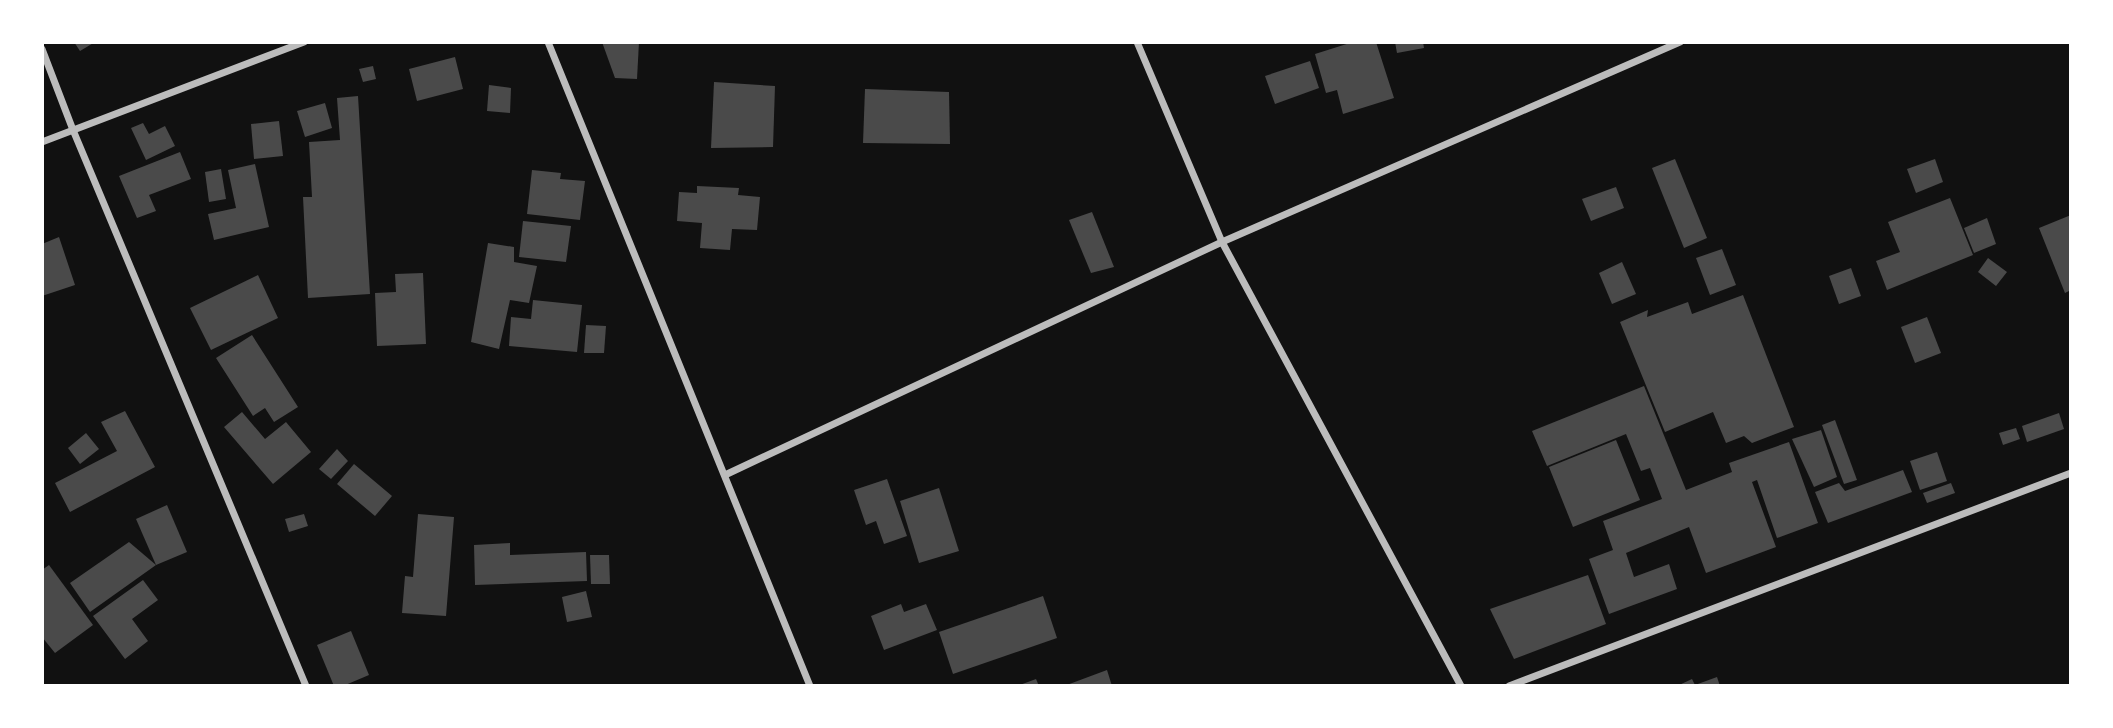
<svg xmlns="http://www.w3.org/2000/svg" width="2113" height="728" viewBox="0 0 2113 728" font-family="Quicksand,sans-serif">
<rect width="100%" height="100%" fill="#111"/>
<g fill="#4a4a4a">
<path d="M 74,42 L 95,42 L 80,51 Z"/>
<path d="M 602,42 L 639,42 L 637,79 L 615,78 Z"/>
<path d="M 1353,42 L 1376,42 L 1394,98 L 1343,114 L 1337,90 L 1326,93 L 1315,54 Z"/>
<path d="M 1395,42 L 1423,42 L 1424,48 L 1397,53 Z"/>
<path d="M 455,57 L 463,89 L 417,101 L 409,69 Z"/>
<path d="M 1310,61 L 1319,88 L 1275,104 L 1265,76 Z"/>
<path d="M 373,66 L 376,79 L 363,82 L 359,69 Z"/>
<path d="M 714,82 L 775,86 L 773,147 L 711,148 Z"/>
<path d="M 489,85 L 511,88 L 510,113 L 487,111 Z"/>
<path d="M 865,89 L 949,92 L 950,144 L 863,143 Z"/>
<path d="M 358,96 L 370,294 L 308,298 L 303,197 L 312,197 L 309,142 L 340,140 L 337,98 Z"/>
<path d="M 325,103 L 332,128 L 305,137 L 297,111 Z"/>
<path d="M 279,121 L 283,156 L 254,159 L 251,124 Z"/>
<path d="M 143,123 L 149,134 L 165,126 L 175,146 L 146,160 L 131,128 Z"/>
<path d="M 180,152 L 191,179 L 149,195 L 156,211 L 137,218 L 119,176 Z"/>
<path d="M 1675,159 L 1707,238 L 1684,248 L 1652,168 Z"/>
<path d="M 1935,159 L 1943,182 L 1916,193 L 1907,169 Z"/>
<path d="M 255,164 L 269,227 L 214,240 L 208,214 L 236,208 L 228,170 Z"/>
<path d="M 221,169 L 226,199 L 209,202 L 205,172 Z"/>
<path d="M 532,170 L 561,173 L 560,179 L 585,181 L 580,220 L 527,214 Z"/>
<path d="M 697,186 L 739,188 L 738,195 L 760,197 L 757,230 L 732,229 L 730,250 L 700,248 L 702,223 L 677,221 L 679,192 L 697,193 Z"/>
<path d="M 1616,187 L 1624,208 L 1591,221 L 1582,199 Z"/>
<path d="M 1950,198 L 1973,255 L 1887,290 L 1876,261 L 1900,252 L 1888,222 Z"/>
<path d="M 1092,212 L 1114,267 L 1091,273 L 1069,220 Z"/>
<path d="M 2071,215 L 2071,290 L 2065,293 L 2039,228 Z"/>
<path d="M 1987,218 L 1996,244 L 1974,253 L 1964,228 Z"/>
<path d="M 523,221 L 571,226 L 566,262 L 519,257 Z"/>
<path d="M 59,237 L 75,285 L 42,296 L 42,244 Z"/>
<path d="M 488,243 L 514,247 L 514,262 L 537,266 L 529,303 L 510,300 L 499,349 L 471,342 Z"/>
<path d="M 1722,249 L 1736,285 L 1710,295 L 1696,258 Z"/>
<path d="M 1988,258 L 2007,272 L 1996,286 L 1978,272 Z"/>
<path d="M 1622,262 L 1636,294 L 1612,304 L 1599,273 Z"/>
<path d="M 1851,268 L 1861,296 L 1839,304 L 1829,276 Z"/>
<path d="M 423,273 L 426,344 L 377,346 L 375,293 L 396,292 L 395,274 Z"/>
<path d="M 258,275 L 278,318 L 211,350 L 190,308 Z"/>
<path d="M 1743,295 L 1794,427 L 1752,443 L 1744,436 L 1726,443 L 1713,412 L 1665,432 L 1620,322 L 1648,310 L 1647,317 L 1688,302 L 1692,314 Z"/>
<path d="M 533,300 L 582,305 L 577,352 L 509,346 L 511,317 L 531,319 Z"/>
<path d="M 1927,317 L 1941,353 L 1915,363 L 1901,327 Z"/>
<path d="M 586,325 L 606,326 L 604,353 L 584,353 Z"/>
<path d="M 252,335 L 298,407 L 274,422 L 265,408 L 253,416 L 216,358 Z"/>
<path d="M 1644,386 L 1686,490 L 1732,472 L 1729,463 L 1789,442 L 1818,523 L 1777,538 L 1757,480 L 1752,482 L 1776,547 L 1706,573 L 1689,527 L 1626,553 L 1634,577 L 1669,564 L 1677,589 L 1609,614 L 1589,559 L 1613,550 L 1603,521 L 1662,499 L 1650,468 L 1641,471 L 1626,434 L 1547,466 L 1532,431 Z"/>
<path d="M 125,411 L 155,467 L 70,512 L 55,483 L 117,451 L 101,422 Z"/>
<path d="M 242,412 L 265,439 L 286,422 L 311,452 L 273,484 L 224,427 Z"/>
<path d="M 2059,413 L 2064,429 L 2027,442 L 2022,426 Z"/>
<path d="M 1835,420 L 1857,480 L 1844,484 L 1822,425 Z"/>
<path d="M 2016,428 L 2020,439 L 2003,445 L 1999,433 Z"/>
<path d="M 1821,430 L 1837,477 L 1814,487 L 1792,439 Z"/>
<path d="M 86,433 L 99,449 L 80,464 L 68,448 Z"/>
<path d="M 1616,440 L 1640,500 L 1573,527 L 1549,467 Z"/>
<path d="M 337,449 L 348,461 L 331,479 L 319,469 Z"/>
<path d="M 1937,452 L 1947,481 L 1920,490 L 1910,461 Z"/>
<path d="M 354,464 L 392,496 L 375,516 L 337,484 Z"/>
<path d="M 1903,470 L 1912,492 L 1828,523 L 1815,492 L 1839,483 L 1845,491 Z"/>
<path d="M 887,479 L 907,536 L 884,544 L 876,521 L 866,525 L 854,490 Z"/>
<path d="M 1951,483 L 1955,493 L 1927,503 L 1923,493 Z"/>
<path d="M 939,488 L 959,551 L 919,563 L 900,501 Z"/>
<path d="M 167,505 L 187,552 L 156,565 L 136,519 Z"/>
<path d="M 304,514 L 308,526 L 289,532 L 285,519 Z"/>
<path d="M 418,514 L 454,517 L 446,616 L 402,613 L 405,576 L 413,577 Z"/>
<path d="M 129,542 L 156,565 L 90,612 L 70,583 Z"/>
<path d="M 510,543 L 510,555 L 586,552 L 587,581 L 475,585 L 474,545 Z"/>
<path d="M 590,555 L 609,555 L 610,584 L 591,584 Z"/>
<path d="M 49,565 L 93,625 L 55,653 L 42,637 L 42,570 Z"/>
<path d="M 1588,575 L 1606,624 L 1514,659 L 1490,609 Z"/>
<path d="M 143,580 L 158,600 L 132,619 L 148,641 L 125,659 L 93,616 Z"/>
<path d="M 586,591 L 592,617 L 567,622 L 562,597 Z"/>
<path d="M 1043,596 L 1057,638 L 953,674 L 939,632 Z"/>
<path d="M 901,604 L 904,612 L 926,604 L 937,630 L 884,650 L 871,616 Z"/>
<path d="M 351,631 L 369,675 L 343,686 L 334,686 L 317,645 Z"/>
<path d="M 1107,670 L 1112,686 L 1064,686 Z"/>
<path d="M 1717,677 L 1720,686 L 1677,686 L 1692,679 L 1695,685 Z"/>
<path d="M 1036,679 L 1039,686 L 1017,686 Z"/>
</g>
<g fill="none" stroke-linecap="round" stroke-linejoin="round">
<g stroke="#bcbcbc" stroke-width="7">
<path d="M 548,42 L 810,686"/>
<path d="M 1137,42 L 1222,242 L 1461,686"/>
<path d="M 42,49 L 73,130 L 306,686"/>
<path d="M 42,142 L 304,42"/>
<path d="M 725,475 L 1222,242 L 1680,42"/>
<path d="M 1509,686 L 2071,473"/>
</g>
</g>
<rect width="2113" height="728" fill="none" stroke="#ffffff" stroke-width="88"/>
</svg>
